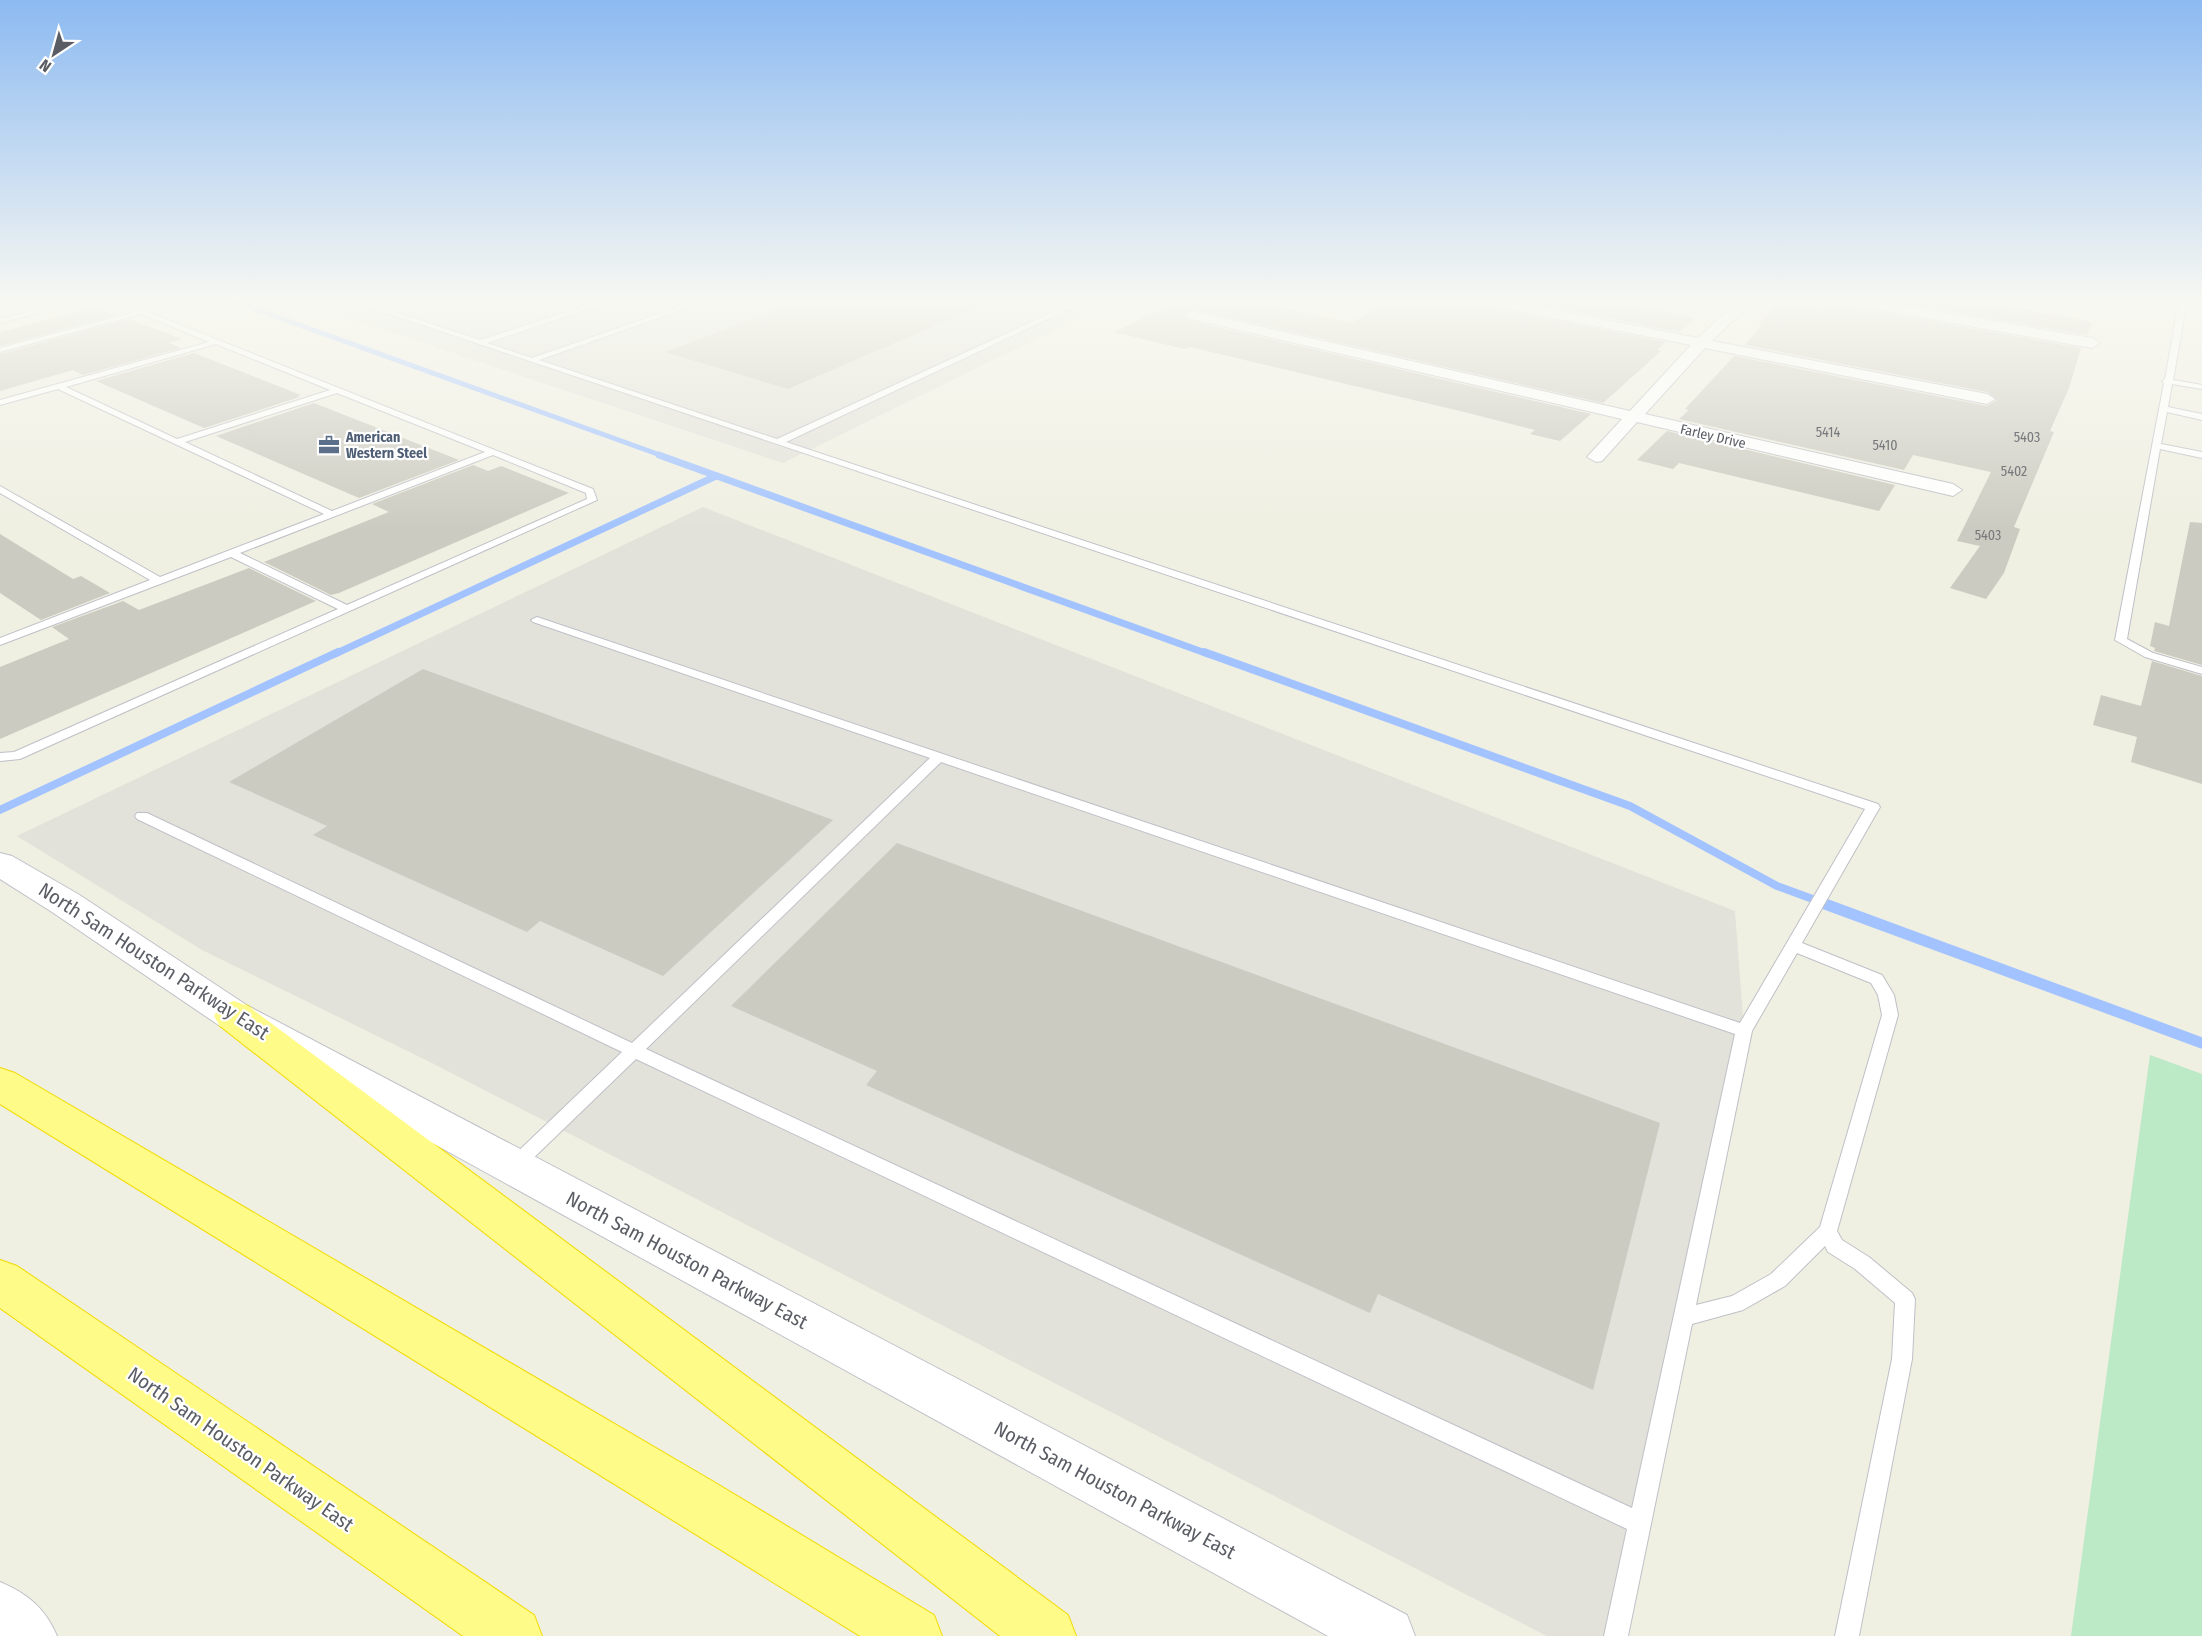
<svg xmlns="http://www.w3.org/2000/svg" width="2202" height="1636" viewBox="0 0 2202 1636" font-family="'Fira Sans Condensed',sans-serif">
<rect width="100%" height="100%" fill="#efefe2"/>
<g fill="#e2e2da">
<path d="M 297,301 L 1114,301 L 783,463 Z"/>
<path d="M 703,507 L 1735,911 L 1744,1031 L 1616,1636 L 1547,1636 L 428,1061 L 202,950 L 17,836 Z"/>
</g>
<path fill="#bce9c6" d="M 2150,1055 L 2202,1074 L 2202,1636 L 2071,1636 Z"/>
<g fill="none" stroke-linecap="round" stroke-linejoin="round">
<path stroke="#a2c3ff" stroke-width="5" d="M 233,301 L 663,456"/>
<g stroke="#a2c3ff" stroke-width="7">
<path d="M 659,455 L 1208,654"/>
<path d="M 335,654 L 716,476"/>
</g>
<g stroke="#a2c3ff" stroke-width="8">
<path d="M 1204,652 L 1630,806 L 1777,886 L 1829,905"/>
<path d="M 0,810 L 338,652"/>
</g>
<path stroke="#a2c3ff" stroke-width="11" d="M 1825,904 L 2202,1043"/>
</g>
<g fill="#cccbc1">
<path d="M 800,301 L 992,301 L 788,389 L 665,352 Z"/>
<path d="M 1178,301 L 1250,301 L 1351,323 L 1389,301 L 1479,301 L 1488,307 L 1666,342 L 1657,350 L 1661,351 L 1603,403 L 1192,309 L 1183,314 L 1191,321 L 1591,414 L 1560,441 L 1530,434 L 1535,430 L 1460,411 L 1190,347 L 1184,349 L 1114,332 Z"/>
<path d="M 1522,301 L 1610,301 L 1695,318 L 1679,332 Z"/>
<path d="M 1782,301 L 1827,309 L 1827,301 L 1843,301 L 1852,307 L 2081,348 L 2069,388 L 2050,431 L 2054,432 L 2014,527 L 2020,529 L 2004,573 L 1986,599 L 1950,588 L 1980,546 L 1957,541 L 1991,472 L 1913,455 L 1904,470 L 1679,419 L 1689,410 L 1685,409 L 1734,356 L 1987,406 L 1997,400 L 1987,392 L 1745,345 L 1761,326 L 1758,325 Z"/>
<path d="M 1889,301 L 1972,301 L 2092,322 L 2087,335 Z"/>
<path d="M 97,307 L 117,315 L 0,346 L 0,332 Z"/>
<path d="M 129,319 L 182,339 L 169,343 L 181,348 L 83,375 L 73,370 L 0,391 L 0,354 Z"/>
<path d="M 194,353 L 301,395 L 297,396 L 300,397 L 204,428 L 96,381 Z"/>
<path d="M 314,403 L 459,460 L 359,498 L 216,436 Z"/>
<path d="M 1667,431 L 1895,485 L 1879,511 L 1679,463 L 1673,469 L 1637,460 Z"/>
<path d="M 473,465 L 488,471 L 501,466 L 569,493 L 339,593 L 331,595 L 264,562 L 389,512 L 372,504 Z"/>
<path d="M 2190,522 L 2202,523 L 2202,665 L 2154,651 L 2155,648 L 2150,646 L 2155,622 L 2169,626 Z"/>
<path d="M 0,534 L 73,579 L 81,576 L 110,593 L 41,620 L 0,593 Z"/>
<path d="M 249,568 L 316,601 L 0,739 L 0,667 L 69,639 L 52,627 L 123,601 L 139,610 Z"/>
<path d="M 2152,661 L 2202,676 L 2202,784 L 2131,762 L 2137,737 L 2093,725 L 2101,695 L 2141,706 Z"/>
<path d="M 423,669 L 833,820 L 663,976 L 540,921 L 527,932 L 313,835 L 327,826 L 229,782 Z"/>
<path d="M 897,843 L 1660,1123 L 1593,1390 L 1378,1294 L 1370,1313 L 866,1085 L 877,1071 L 731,1006 Z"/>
</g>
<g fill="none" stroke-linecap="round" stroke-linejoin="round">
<defs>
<g id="service">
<path d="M 72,301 L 84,301 L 0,323 L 0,319 Z"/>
<path d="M 111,301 L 120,301 L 593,489 L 597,500 L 20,759 L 0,761 L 0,753 L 14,752 L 338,609 L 231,557 L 0,645 L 0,638 L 150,580 L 0,493 L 0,486 L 160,577 L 324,514 L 58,389 L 0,405 L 0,400 L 209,342 L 141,314 L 0,352 L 0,348 L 135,312 ZM 216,344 L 330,390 L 177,439 L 66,387 ZM 337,393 L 485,452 L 332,511 L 185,442 ZM 493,455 L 586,493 L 587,499 L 347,605 L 240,553 Z"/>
<path d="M 351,301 L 361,301 L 480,340 L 602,301 L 612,301 L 487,343 L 532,358 L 696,301 L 706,301 L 539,360 L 777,439 L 1077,301 L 1086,301 L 786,442 L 1878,804 L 1880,807 L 1802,943 L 1882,975 L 1894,995 L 1898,1015 L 1837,1231 L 1842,1240 L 1869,1257 L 1912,1293 L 1915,1299 L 1912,1359 L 1859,1636 L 1835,1636 L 1892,1359 L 1895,1303 L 1855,1269 L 1828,1252 L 1825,1246 L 1785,1286 L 1743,1310 L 1692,1324 L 1628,1636 L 1604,1636 L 1627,1529 L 636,1059 L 521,1170 L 515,1172 L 509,1170 L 506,1165 L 509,1160 L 622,1052 L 137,819 L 135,816 L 137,813 L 147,813 L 632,1043 L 930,758 L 533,622 L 531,620 L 537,617 L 1740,1023 L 1865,809 ZM 941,762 L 1735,1034 L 1632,1508 L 646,1049 ZM 1797,953 L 1871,983 L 1878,995 L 1882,1015 L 1820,1227 L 1771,1274 L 1732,1296 L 1696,1305 L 1752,1031 Z"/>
<path d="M 2179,301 L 2187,301 L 2173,380 L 2202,385 L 2202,389 L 2172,384 L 2168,407 L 2202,414 L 2202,420 L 2167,412 L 2161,444 L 2202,452 L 2202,458 L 2160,449 L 2127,639 L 2153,653 L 2202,667 L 2202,674 L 2145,657 L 2115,640 L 2164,383 L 2162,381 L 2165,379 Z"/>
</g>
<g id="minor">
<path d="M 1481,301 L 1510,301 L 1698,338 L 1738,301 L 1753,301 L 1712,341 L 1987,394 L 1995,399 L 1987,404 L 1705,348 L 1645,414 L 1953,484 L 1962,490 L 1953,496 L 1637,422 L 1602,461 L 1596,462 L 1587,457 L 1622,419 L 1192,319 L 1185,315 L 1192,311 L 1630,411 L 1691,345 L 1488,305 Z"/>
<path d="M 1845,301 L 1876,301 L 2092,338 L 2100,343 L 2092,348 L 1852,305 Z"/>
</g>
<g id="secondary">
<path d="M 0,301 L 22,301 L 19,305 L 0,309 Z"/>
<path d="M 0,853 L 12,856 L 78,894 L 248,1006 L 1407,1615 L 1415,1636 L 1328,1636 L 220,1026 L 52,912 L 0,879 Z"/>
<path d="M 0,1582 C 28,1594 45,1608 57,1636 L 0,1636 Z"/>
</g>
<g id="motorway">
<path d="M 234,1001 L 248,1006 L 1068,1615 L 1076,1636 L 1000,1636 L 220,1026 L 214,1016 L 220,1006 Z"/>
<path d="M 0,1068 L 15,1073 L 714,1482 L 934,1615 L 942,1636 L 860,1636 L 0,1104 Z"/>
<path d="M 0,1260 L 17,1266 L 534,1615 L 542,1636 L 463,1636 L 0,1308 Z"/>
</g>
</defs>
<use href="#service" stroke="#bfc0c7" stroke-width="2"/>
<use href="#minor" stroke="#bfc0c7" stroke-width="2"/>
<use href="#secondary" stroke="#bfc1c9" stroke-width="2"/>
<use href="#motorway" stroke="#f1da00" stroke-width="2"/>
<use href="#service" fill="#fff" fill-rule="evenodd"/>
<use href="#minor" fill="#fff" fill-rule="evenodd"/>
<use href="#secondary" fill="#fff" fill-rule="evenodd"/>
<use href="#motorway" fill="#fffb89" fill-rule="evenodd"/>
</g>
<linearGradient id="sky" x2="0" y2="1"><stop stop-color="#8cbaf1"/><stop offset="0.57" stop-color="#f8f8f2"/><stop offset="1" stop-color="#f8f8f2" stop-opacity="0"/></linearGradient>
<rect width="2202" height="530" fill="url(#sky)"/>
<defs>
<symbol id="office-bare" viewBox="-9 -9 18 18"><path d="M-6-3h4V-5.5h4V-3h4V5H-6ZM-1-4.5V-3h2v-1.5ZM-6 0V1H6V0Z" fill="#5c6f8a" stroke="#fff" stroke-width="2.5" paint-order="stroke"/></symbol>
</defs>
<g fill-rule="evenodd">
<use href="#office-bare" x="314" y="430" width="30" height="30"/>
</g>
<g text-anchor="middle" stroke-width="4.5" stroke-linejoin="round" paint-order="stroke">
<g font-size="14" fill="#77787c">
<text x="1828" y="437">5414</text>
<text x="2027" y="442">5403</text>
<text x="1885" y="450">5410</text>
<text x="2014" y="476">5402</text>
<text x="1988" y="540">5403</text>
</g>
<g font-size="14" fill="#5b5d65" stroke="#fff">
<text transform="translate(1713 436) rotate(13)" y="5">Farley Drive</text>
</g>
<g font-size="14" font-weight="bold" fill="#4e5e75" stroke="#fff" text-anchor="start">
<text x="346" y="442">American<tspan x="346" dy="16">Western Steel</tspan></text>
</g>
<g font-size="20" fill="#5b5d65" stroke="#fff">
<text transform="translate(154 961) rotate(33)" y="7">North Sam Houston Parkway East</text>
<text transform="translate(687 1260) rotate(28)" y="7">North Sam Houston Parkway East</text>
<text transform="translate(241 1449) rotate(35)" y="7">North Sam Houston Parkway East</text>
<text transform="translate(1115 1490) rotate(28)" y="7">North Sam Houston Parkway East</text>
</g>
</g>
<g transform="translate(54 54) rotate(216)" stroke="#ffffff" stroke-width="4.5" paint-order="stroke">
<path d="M0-4.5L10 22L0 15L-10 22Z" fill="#5b5d65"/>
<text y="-9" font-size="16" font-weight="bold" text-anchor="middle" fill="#5b5d65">N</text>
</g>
</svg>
